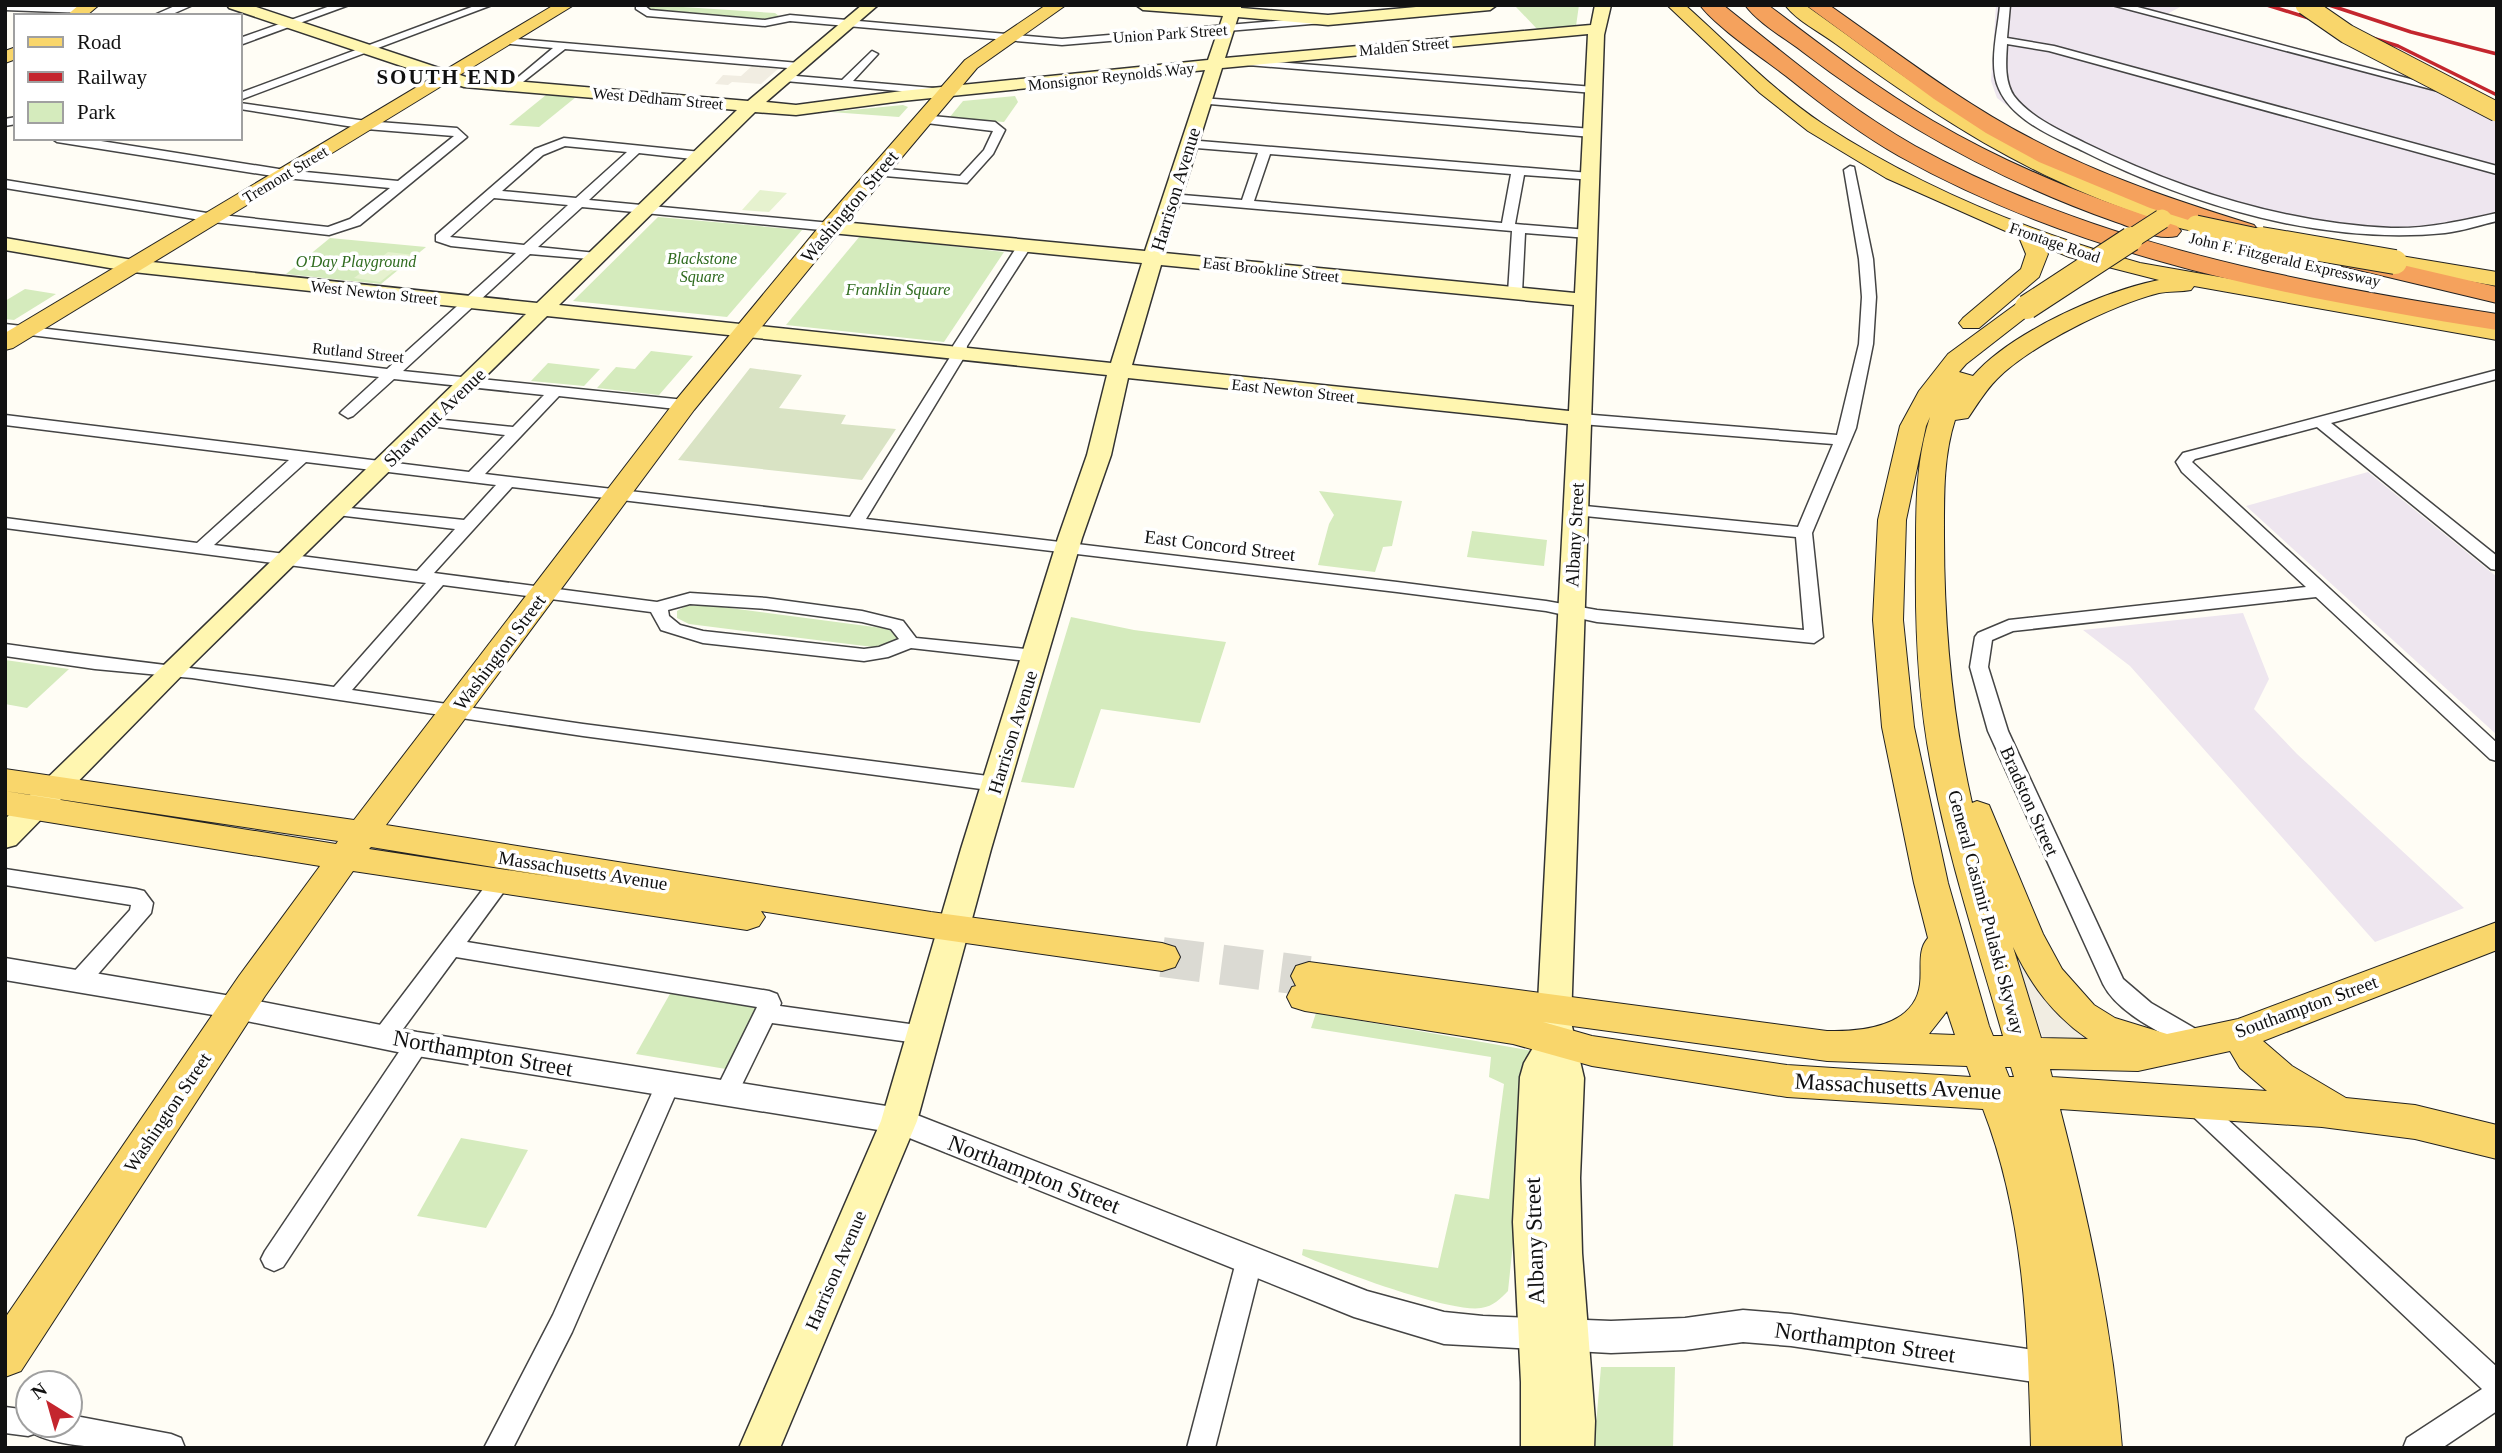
<svg xmlns="http://www.w3.org/2000/svg" width="2502" height="1453" viewBox="0 0 2502 1453" font-family="Georgia,serif">
<rect width="100%" height="100%" fill="#fffdf5"/>
<g fill="#eee6ef">
<path d="M 1996,5 L 2184,5 L 2167,14 L 2470,92 L 2497,109 L 2497,223 L 2437,234 L 2358,233 L 2255,216 L 2150,184 L 2059,140 L 2023,118 L 1997,98 L 1991,81 Z"/>
<path d="M 2368,472 L 2497,577 L 2497,735 L 2246,506 Z"/>
<path d="M 2243,613 L 2269,679 L 2254,709 L 2297,754 L 2464,908 L 2375,942 L 2130,666 L 2083,630 Z"/>
</g>
<g fill="#d5ebbd">
<path d="M 652,5 L 775,13 L 779,16 L 767,20 L 647,9 Z"/>
<path d="M 1539,5 L 1579,5 L 1576,26 L 1538,30 L 1516,7 Z"/>
<path d="M 546,95 L 576,97 L 539,127 L 509,125 Z"/>
<path d="M 1015,96 L 1018,102 L 1004,122 L 949,118 L 963,101 Z"/>
<path d="M 903,105 L 908,107 L 899,117 L 831,112 Z"/>
<path d="M 658,217 L 802,230 L 727,317 L 573,301 Z"/>
<path d="M 860,236 L 1004,252 L 944,342 L 786,325 Z"/>
<path d="M 330,238 L 426,247 L 381,284 L 286,274 Z"/>
<path d="M 25,289 L 56,294 L 14,320 L 5,319 L 5,301 Z"/>
<path d="M 651,351 L 693,356 L 659,395 L 597,388 L 616,367 L 635,369 Z"/>
<path d="M 548,363 L 600,369 L 584,386 L 531,381 Z"/>
<path d="M 1319,491 L 1402,501 L 1392,546 L 1383,547 L 1375,572 L 1318,565 L 1329,524 L 1334,515 Z"/>
<path d="M 1472,531 L 1547,540 L 1544,566 L 1467,557 Z"/>
<path d="M 707,605 L 882,628 L 895,632 L 897,639 L 888,645 L 873,647 L 689,624 L 677,618 L 677,611 L 686,606 Z"/>
<path d="M 1071,617 L 1134,630 L 1226,642 L 1200,723 L 1101,709 L 1074,788 L 1021,782 Z"/>
<path d="M 5,660 L 69,669 L 27,708 L 5,704 Z"/>
<path d="M 671,992 L 758,1006 L 726,1069 L 636,1054 Z"/>
<path d="M 1316,1013 L 1533,1051 L 1508,1291 C 1500,1299 1494,1306 1481,1308 C 1450,1313 1335,1270 1302,1255 L 1303,1249 L 1438,1268 L 1455,1194 L 1489,1199 L 1504,1084 L 1489,1077 L 1491,1057 L 1311,1028 Z"/>
<path d="M 461,1138 L 528,1150 L 486,1228 L 417,1216 Z"/>
<path d="M 1601,1367 L 1675,1367 L 1673,1448 L 1594,1448 Z"/>
</g>
<path fill="#d9e3c4" d="M 750,368 L 802,375 L 779,408 L 846,415 L 841,424 L 896,429 L 862,480 L 678,460 Z"/>
<g fill="#e6f2cf">
<path d="M 760,190 L 787,193 L 769,212 L 742,210 Z"/>
<path d="M 388,252 L 414,255 L 380,282 L 354,278 Z"/>
</g>
<g fill="#f1ede2">
<path d="M 752,66 L 778,69 L 761,84 L 732,82 L 728,85 L 715,84 L 723,75 L 741,76 Z"/>
<path d="M 2009,935 L 2105,1041 L 2043,1038 Z"/>
</g>
<g fill="none" stroke-linecap="round" stroke-linejoin="round">
<path stroke="#dbdad3" stroke-width="40" stroke-dasharray="40 20" stroke-linecap="butt" d="M 1162,957 L 1309,976"/>
<defs>
<g id="minor">
<path d="M 5,5 L 84,7 L 89,10 L 84,13 L 5,10 Z"/>
<path d="M 177,5 L 193,5 L 168,16 L 152,16 Z"/>
<path d="M 333,5 L 349,5 L 240,45 L 240,38 Z"/>
<path d="M 477,5 L 492,5 L 240,100 L 240,93 Z"/>
<path d="M 636,5 L 644,5 L 650,10 L 765,20 L 790,15 L 1062,39 L 1323,17 L 1328,20 L 1323,23 L 1062,45 L 790,21 L 765,26 L 647,16 L 636,9 Z"/>
<path d="M 2000,5 L 2010,5 L 2007,38 L 2054,46 L 2497,166 L 2497,174 L 2049,51 L 2007,44 C 2006,61 2004,81 2014,96 C 2031,118 2061,131 2085,143 C 2181,190 2284,223 2391,228 C 2427,229 2462,221 2497,213 L 2497,221 C 2480,225 2462,231 2445,233 C 2321,245 2193,206 2083,151 C 2054,137 2013,121 1999,89 C 1988,65 1998,30 2000,5 Z"/>
<path d="M 2112,5 L 2130,5 L 2452,90 L 2442,92 Z"/>
<path d="M 505,38 L 799,63 L 805,66 L 799,69 L 565,49 L 514,89 L 510,88 L 510,84 L 553,48 L 501,43 L 500,41 Z"/>
<path d="M 872,51 L 878,54 L 853,81 L 945,89 L 951,92 L 945,95 L 785,81 L 779,78 L 785,75 L 842,80 Z"/>
<path d="M 1239,59 L 1594,87 L 1600,90 L 1594,93 L 1235,64 L 1235,60 Z"/>
<path d="M 1202,98 L 1592,129 L 1598,133 L 1592,137 L 1198,103 L 1198,99 Z"/>
<path d="M 240,103 L 366,121 L 457,128 L 467,137 L 360,225 L 329,235 L 213,222 L 5,188 L 5,180 L 213,214 L 328,227 L 350,219 L 390,188 L 285,178 L 57,142 L 51,138 L 82,138 L 285,170 L 398,181 L 454,136 L 366,129 L 240,109 Z"/>
<path d="M 922,115 L 995,122 L 1005,130 L 993,154 L 967,183 L 873,175 L 871,172 L 877,168 L 960,176 L 984,150 L 993,131 L 918,122 L 918,116 Z"/>
<path d="M 16,117 L 16,124 L 5,126 L 5,119 Z"/>
<path d="M 564,138 L 701,152 L 707,156 L 701,160 L 639,153 L 589,200 L 831,223 L 838,227 L 831,231 L 582,207 L 538,247 L 596,253 L 601,254 L 601,260 L 530,254 L 403,371 L 685,400 L 693,405 L 685,410 L 559,396 L 485,474 L 850,517 L 952,354 L 953,346 L 1018,245 L 1025,241 L 1032,245 L 967,346 L 966,354 L 866,519 L 1397,582 L 1546,601 L 1597,610 L 1804,630 L 1796,537 L 1575,515 L 1567,510 L 1575,505 L 1798,527 L 1833,444 L 1581,424 L 1573,419 L 1581,414 L 1837,435 L 1859,344 L 1862,297 L 1859,259 L 1844,170 L 1850,166 L 1854,167 L 1873,259 L 1876,297 L 1873,344 L 1856,428 L 1812,533 L 1823,637 L 1814,643 L 1597,622 L 1546,611 L 1397,592 L 512,487 L 434,573 L 657,602 L 690,593 L 766,598 L 862,611 L 903,621 L 916,638 L 1035,650 L 1044,656 L 1035,662 L 911,648 L 888,657 L 864,661 L 703,643 L 661,630 L 651,612 L 443,585 L 352,690 L 583,724 L 996,777 L 1003,779 L 1006,784 L 1003,789 L 996,791 L 583,736 L 192,678 L 95,669 L 5,656 L 5,644 C 115,660 225,671 334,687 L 426,583 L 5,528 L 5,518 L 197,543 L 289,460 L 5,425 L 5,415 L 469,472 L 505,435 L 430,426 L 422,421 L 425,418 L 513,427 L 544,395 L 394,379 L 353,416 L 348,418 L 340,413 L 343,410 L 379,377 L 5,332 L 5,324 L 387,369 L 516,253 L 451,246 L 436,241 L 436,235 L 535,149 ZM 565,146 L 627,152 L 576,198 L 502,191 L 543,155 ZM 494,198 L 568,205 L 524,245 L 450,237 ZM 306,462 L 496,485 L 464,520 L 331,506 L 329,510 L 331,514 L 337,515 L 455,529 L 417,571 L 214,545 ZM 690,604 L 766,609 L 862,622 L 891,629 L 899,639 L 879,647 L 864,649 L 703,631 L 680,625 L 669,616 L 668,610 Z"/>
<path d="M 1188,140 L 1590,173 L 1596,177 L 1594,180 L 1524,175 L 1515,224 L 1588,230 L 1595,234 L 1588,238 L 1525,233 L 1522,293 L 1515,297 L 1508,293 L 1512,231 L 1166,201 L 1166,195 L 1171,194 L 1242,200 L 1258,153 L 1184,147 L 1182,144 ZM 1270,154 L 1511,174 L 1502,223 L 1254,201 Z"/>
<path d="M 2497,370 L 2497,379 L 2331,423 L 2497,556 L 2497,570 L 2491,569 L 2317,427 L 2195,459 L 2192,462 L 2497,743 L 2497,761 L 2490,759 L 2316,597 L 2013,631 L 1992,640 L 1988,667 L 2008,731 L 2123,979 L 2151,1003 L 2208,1036 L 2212,1043 L 2208,1050 L 2200,1052 L 2192,1050 C 2163,1033 2119,1015 2103,984 L 1988,731 L 1970,667 L 1975,637 L 1978,633 L 2009,620 L 2306,587 L 2182,472 L 2176,462 L 2183,453 Z"/>
<path d="M 5,869 L 136,889 L 144,891 L 153,903 L 151,913 L 86,988 L 78,991 L 70,988 L 67,982 L 70,976 L 130,910 L 131,905 L 5,885 Z"/>
<path d="M 500,874 L 507,876 L 511,882 L 467,942 L 769,991 L 777,994 L 781,1003 L 780,1006 L 924,1026 L 932,1028 L 936,1035 L 932,1042 L 924,1044 L 772,1023 L 735,1099 L 727,1102 L 719,1099 L 715,1092 L 757,1007 L 456,957 L 392,1044 L 384,1046 L 376,1044 L 372,1037 L 376,1030 L 493,876 Z"/>
<path d="M 417,1035 L 425,1037 L 429,1044 L 425,1051 L 283,1267 L 274,1271 L 265,1267 L 261,1259 L 265,1251 L 409,1037 Z"/>
<path d="M 668,1074 L 676,1077 L 680,1084 L 572,1332 L 513,1448 L 484,1448 L 553,1315 L 656,1084 L 660,1077 Z"/>
<path d="M 2193,1092 L 2201,1095 L 2497,1367 L 2497,1411 L 2442,1448 L 2403,1448 L 2407,1438 L 2482,1389 L 2185,1109 L 2181,1102 L 2185,1095 Z"/>
<path d="M 1250,1246 L 1259,1250 L 1263,1258 L 1215,1448 L 1187,1448 L 1237,1258 L 1241,1250 Z"/>
<path d="M 5,1407 L 28,1410 L 28,1425 L 70,1425 L 70,1415 L 171,1434 L 181,1438 L 185,1448 C 144,1448 70,1452 34,1434 L 28,1436 L 5,1433 Z"/>
</g>
<path id="tertiary" d="M 5,958 L 237,997 L 417,1032 L 899,1108 L 1367,1291 L 1444,1312 L 1483,1316 L 1611,1321 L 1685,1318 L 1743,1310 L 1791,1314 L 2054,1353 L 2066,1357 L 2071,1369 L 2066,1381 L 2054,1385 L 1791,1346 L 1743,1342 L 1685,1350 L 1611,1353 L 1444,1344 L 1354,1317 L 897,1133 L 417,1056 L 237,1019 L 5,980 Z"/>
<path id="secondary" d="M 227,5 L 250,5 L 466,77 L 748,101 L 862,5 L 878,5 L 766,102 L 796,105 L 902,91 L 1208,60 L 1223,16 L 1143,10 L 1136,5 L 1241,5 L 1241,8 L 1328,15 L 1438,5 L 1497,5 L 1490,10 L 1328,25 L 1238,17 L 1225,58 L 1591,25 L 1595,5 L 1611,5 L 1604,35 L 1571,1022 L 1584,1078 L 1580,1178 L 1582,1253 L 1595,1421 L 1594,1448 L 1521,1448 L 1521,1382 L 1513,1222 L 1520,1077 L 1524,1063 L 1540,1036 L 1537,1022 L 1568,424 L 1128,378 L 1111,455 L 1082,538 L 991,849 L 917,1121 L 780,1448 L 739,1448 L 881,1121 L 961,849 L 1058,538 L 1087,455 L 1107,375 L 547,316 L 192,665 L 16,845 L 5,848 L 5,819 L 526,314 L 133,272 L 5,250 L 5,238 L 133,260 L 537,303 L 737,110 L 464,87 L 229,8 ZM 1588,34 L 1575,293 L 1164,253 L 1222,68 ZM 1205,70 L 1145,251 L 831,221 L 821,227 L 831,233 L 1142,263 L 1111,363 L 559,305 L 755,112 L 796,115 L 902,101 ZM 1161,265 L 1574,305 L 1569,411 L 1132,365 Z"/>
<g id="primary">
<path d="M 79,5 L 99,5 L 86,16 L 66,16 Z"/>
<path d="M 554,5 L 574,5 L 13,348 L 5,350 L 5,333 Z"/>
<path d="M 1046,5 L 1066,5 L 977,68 L 839,232 L 694,410 L 386,825 L 931,912 L 1162,943 L 1175,947 L 1180,957 L 1175,967 L 1162,971 L 931,938 L 761,911 L 765,917 L 759,926 L 747,930 L 353,871 L 265,996 L 21,1371 L 5,1377 L 5,1318 L 239,976 L 320,866 L 5,815 L 5,791 L 336,844 L 338,841 L 5,791 L 5,769 L 354,820 L 676,400 L 823,222 L 965,60 ZM 371,847 L 560,878 L 369,849 Z"/>
<path d="M 1667,5 L 1685,5 C 1730,45 1773,91 1823,124 C 1919,187 2030,232 2140,263 L 2497,326 L 2497,340 L 2194,286 L 2191,290 C 2180,292 2170,291 2159,293 C 2112,305 2031,345 1997,379 C 1985,391 1977,405 1968,418 L 1955,420 C 1943,457 1944,497 1944,537 C 1944,627 1952,715 1972,803 L 1977,801 L 1989,805 L 2043,934 L 2062,969 L 2094,1005 L 2115,1018 L 2167,1034 L 2238,1019 L 2497,922 L 2497,950 L 2263,1041 L 2292,1066 L 2346,1098 L 2415,1105 L 2497,1125 L 2497,1159 L 2415,1139 L 2322,1127 L 2060,1109 C 2089,1221 2113,1332 2122,1448 L 2031,1448 C 2028,1334 2025,1217 1983,1109 L 1787,1097 L 1592,1066 L 1513,1044 L 1305,1011 L 1292,1007 L 1287,997 L 1292,987 L 1296,986 L 1291,976 L 1296,966 L 1309,962 L 1827,1031 C 1860,1032 1915,1027 1920,984 C 1922,968 1917,950 1928,938 L 1914,883 L 1882,727 L 1873,620 L 1878,520 L 1900,426 L 1919,391 L 1948,354 L 2019,302 L 2035,302 L 2039,307 L 1966,364 L 1959,372 L 1973,376 C 2010,333 2103,291 2159,280 L 2069,257 L 2045,247 L 2048,254 L 2039,277 L 1979,328 L 1963,328 L 1959,323 L 1963,318 L 2021,269 L 2026,254 L 2019,237 L 1886,178 L 1808,131 L 1760,93 ZM 1930,417 C 1915,463 1916,512 1916,559 C 1915,630 1918,701 1932,770 C 1949,860 1978,948 2003,1036 L 1993,1036 L 1989,1026 L 1948,883 L 1914,727 L 1903,620 L 1906,520 L 1926,426 ZM 2013,947 C 2031,985 2053,1015 2088,1039 L 2041,1038 ZM 1947,1011 L 1955,1035 L 1929,1034 ZM 1543,1022 L 1827,1061 L 1967,1066 L 1971,1077 L 1787,1065 L 1592,1036 ZM 2230,1051 L 2240,1068 L 2267,1091 L 2052,1077 L 2050,1069 L 2138,1071 ZM 2005,1067 L 2011,1067 L 2014,1077 L 2009,1077 Z"/>
<path d="M 1785,5 L 1805,5 C 1862,45 1917,89 1977,124 C 2048,167 2125,196 2204,220 L 2207,225 L 2204,230 C 2187,234 2164,222 2147,217 C 2025,175 1939,119 1836,44 C 1820,32 1797,21 1785,5 Z"/>
<path d="M 16,47 L 16,59 L 5,63 L 5,51 Z"/>
<path d="M 2395,255 L 2497,272 L 2497,286 L 2387,267 L 2384,262 L 2387,257 Z"/>
</g>
<g id="motorway">
<path d="M 1700,5 L 1723,5 C 1785,54 1846,107 1915,146 C 2095,245 2296,282 2497,314 L 2497,330 C 2291,297 2083,259 1899,156 C 1859,133 1822,105 1786,76 C 1764,59 1715,26 1700,5 Z"/>
<path d="M 1745,5 L 1768,5 C 1822,46 1875,87 1933,121 C 2010,166 2092,199 2177,226 L 2181,231 L 2177,236 C 2158,241 2134,228 2116,222 C 2002,182 1899,125 1803,52 C 1785,38 1759,24 1745,5 Z"/>
<path d="M 1806,5 L 1829,5 C 1895,51 1959,101 2030,138 C 2101,176 2177,201 2254,225 L 2258,230 L 2254,235 L 2245,238 L 2236,235 L 2150,208 L 2039,162 L 1986,133 L 1934,99 Z"/>
<path d="M 2351,253 L 2497,287 L 2497,303 L 2342,266 L 2338,261 L 2342,256 Z"/>
</g>
</defs>
<use href="#minor" stroke="#444" stroke-width="3"/>
<use href="#tertiary" stroke="#444" stroke-width="3"/>
<use href="#secondary" stroke="#333" stroke-width="3"/>
<use href="#primary" stroke="#222" stroke-width="2"/>
<use href="#motorway" stroke="#222" stroke-width="2"/>
<use href="#minor" fill="#fff" fill-rule="evenodd"/>
<use href="#tertiary" fill="#fff" fill-rule="evenodd"/>
<use href="#secondary" fill="#fff6b0" fill-rule="evenodd"/>
<use href="#primary" fill="#f9d66b" fill-rule="evenodd"/>
<use href="#motorway" fill="#f5a25d" fill-rule="evenodd"/>
<g stroke="#c4262e" stroke-width="3.5">
<path d="M 2267,5 L 2398,46 L 2497,95"/>
<path d="M 2329,5 L 2411,32 L 2497,54"/>
</g>
<defs>
<g id="primary-bridge-far1">
<path d="M 2305,5 L 2347,34 L 2497,112"/>
<path d="M 2196,225 L 2271,241"/>
<path d="M 2128,241 L 2162,219"/>
</g>
<g id="primary-bridge">
<path d="M 2261,239 L 2395,262"/>
<path d="M 2027,307 L 2131,239"/>
</g>
</defs>
<use href="#primary-bridge-far1" stroke="#222" stroke-width="21" stroke-linecap="butt"/>
<use href="#primary-bridge" stroke="#222" stroke-width="26" stroke-linecap="butt"/>
<use href="#primary-bridge-far1" stroke="#f9d66b" stroke-width="19"/>
<use href="#primary-bridge" stroke="#f9d66b" stroke-width="24"/>
</g>
<g text-anchor="middle" stroke-width="7" stroke-linejoin="round" paint-order="stroke">
<g font-size="16" fill="#111" stroke="#fff">
<text transform="translate(1170 33) rotate(-4)" y="6">Union Park Street</text>
<text transform="translate(1404 46) rotate(-5)" y="6">Malden Street</text>
<text transform="translate(1111 76) rotate(-6)" y="6">Monsignor Reynolds Way</text>
<text transform="translate(658 98) rotate(5)" y="6">West Dedham Street</text>
<text transform="translate(285 174) rotate(-31)" y="6">Tremont Street</text>
<text transform="translate(2055 242) rotate(19)" y="6">Frontage Road</text>
<text transform="translate(2285 259) rotate(13)" y="6">John F. Fitzgerald Expressway</text>
<text transform="translate(1271 269) rotate(6)" y="6">East Brookline Street</text>
<text transform="translate(374 292) rotate(6)" y="6">West Newton Street</text>
<text transform="translate(358 352) rotate(6)" y="6">Rutland Street</text>
<text transform="translate(1293 390) rotate(6)" y="6">East Newton Street</text>
</g>
<g font-size="16" font-style="italic" fill="#2f6b1f" stroke="#fff">
<text x="702" y="264">Blackstone<tspan x="702" dy="18">Square</tspan></text>
<text x="356" y="267">O'Day Playground</text>
<text x="898" y="295">Franklin Square</text>
</g>
<g font-size="19" fill="#111" stroke="#fff">
<text transform="translate(1175 189) rotate(-73)" y="7">Harrison Avenue</text>
<text transform="translate(849 206) rotate(-50)" y="7">Washington Street</text>
<text transform="translate(434 417) rotate(-44)" y="7">Shawmut Avenue</text>
<text transform="translate(1574 535) rotate(-87)" y="7">Albany Street</text>
<text transform="translate(1220 545) rotate(7)" y="7">East Concord Street</text>
<text transform="translate(499 652) rotate(-53)" y="7">Washington Street</text>
<text transform="translate(1012 732) rotate(-73)" y="7">Harrison Avenue</text>
<text transform="translate(2030 801) rotate(66)" y="7">Bradston Street</text>
<text transform="translate(583 870) rotate(9)" y="7">Massachusetts Avenue</text>
<text transform="translate(1987 912) rotate(75)" y="7">General Casimir Pulaski Skyway</text>
<text transform="translate(2306 1006) rotate(-20)" y="7">Southampton Street</text>
<text transform="translate(167 1112) rotate(-56)" y="7">Washington Street</text>
<text transform="translate(835 1270) rotate(-67)" y="7">Harrison Avenue</text>
</g>
<g font-size="21" font-weight="bold" letter-spacing="2" fill="#111" stroke="#fff">
<text x="447" y="84">SOUTH END</text>
</g>
<g font-size="23" fill="#111" stroke="#fff">
<text transform="translate(483 1053) rotate(10)" y="8">Northampton Street</text>
<text transform="translate(1898 1086) rotate(3)" y="8">Massachusetts Avenue</text>
<text transform="translate(1034 1174) rotate(21)" y="8">Northampton Street</text>
<text transform="translate(1534 1241) rotate(-92)" y="8">Albany Street</text>
<text transform="translate(1865 1342) rotate(8)" y="8">Northampton Street</text>
</g>
</g>
<rect width="2502" height="1453" fill="none" stroke="#111111" stroke-width="14"/>
<rect x="14" y="14" width="228" height="126" fill="#ffffff" stroke="#a0a0a0" stroke-width="2"/>
<rect x="28" y="37" width="35" height="10" fill="#f9d66b" stroke="#a0a0a0" stroke-width="2"/>
<text x="77" y="49" font-size="21" fill="#111111">Road</text>
<rect x="28" y="72" width="35" height="10" fill="#c4262e" stroke="#a0a0a0" stroke-width="2"/>
<text x="77" y="84" font-size="21" fill="#111111">Railway</text>
<rect x="28" y="102" width="35" height="21" fill="#d5ebbd" stroke="#a0a0a0" stroke-width="2"/>
<text x="77" y="119" font-size="21" fill="#111111">Park</text>
<g transform="translate(49 1404) rotate(323)"><circle r="33" fill="#ffffff" stroke="#a0a0a0" stroke-width="2"/>
<path d="M0-5L12 26L0 18L-12 26Z" fill="#c4262e"/>
<text y="-10" font-size="19" font-weight="bold" text-anchor="middle" fill="#111111">N</text>
</g>
</svg>
